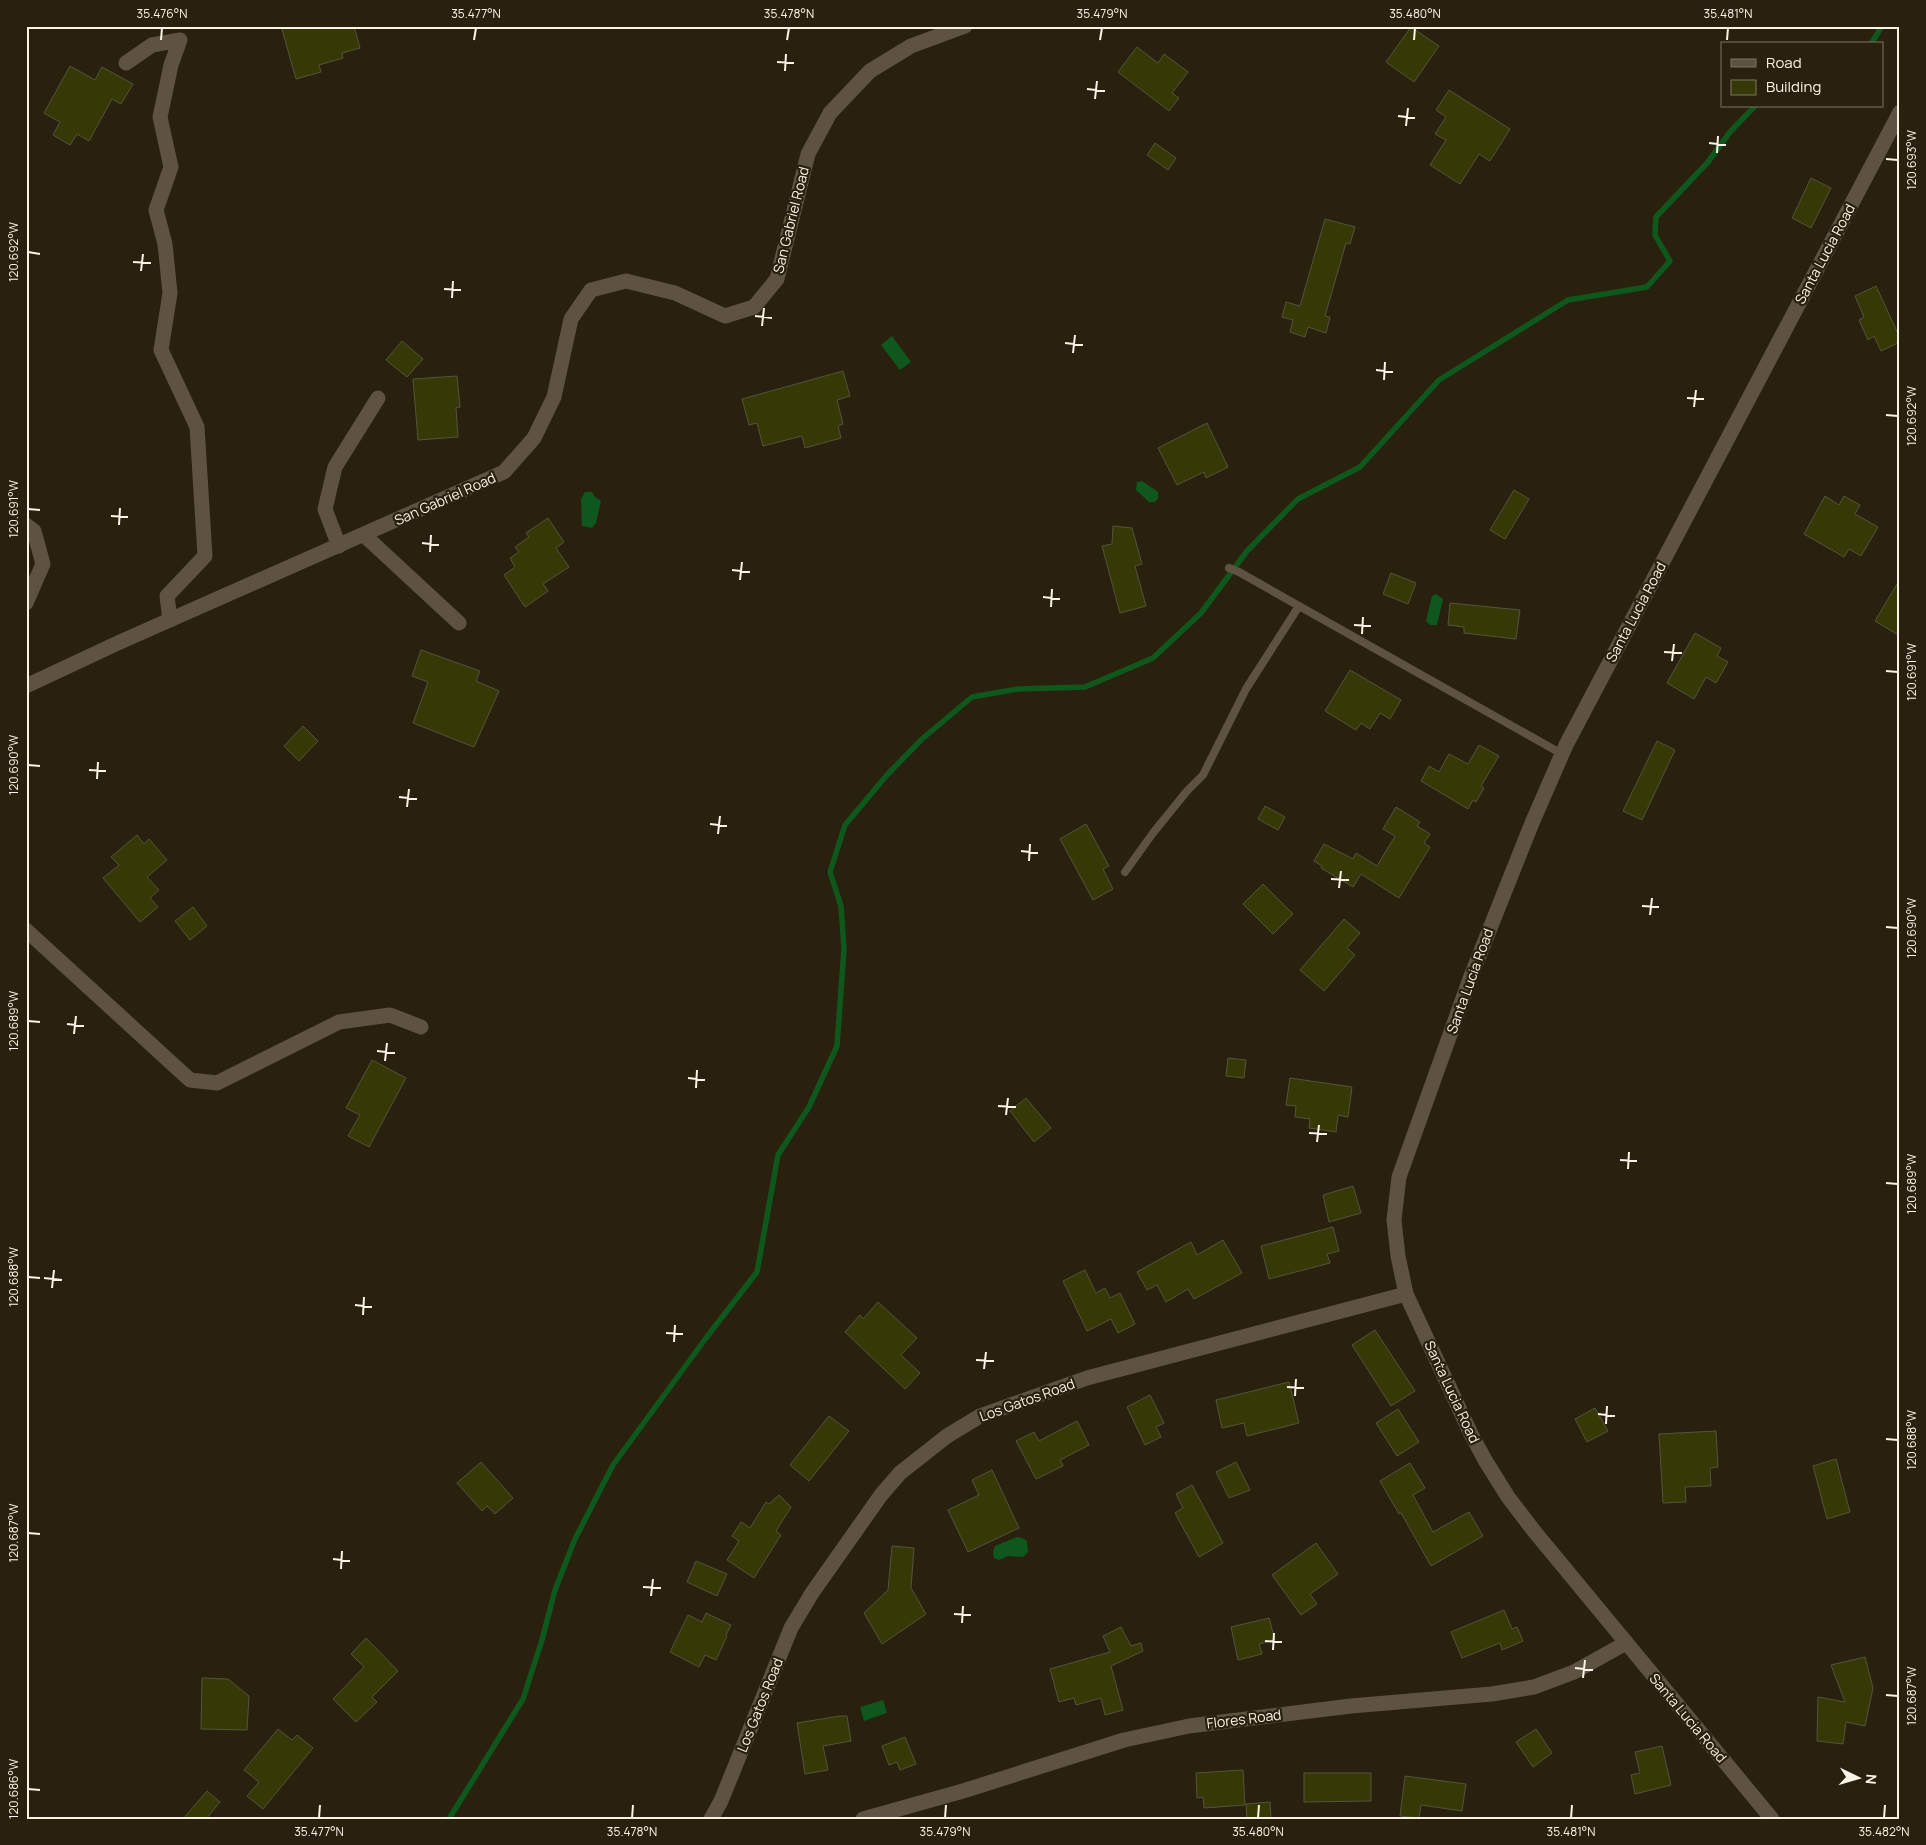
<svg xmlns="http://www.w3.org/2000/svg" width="1926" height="1845" viewBox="0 0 1926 1845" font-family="Manrope,sans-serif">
<rect width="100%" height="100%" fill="#2a200e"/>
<g fill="#0f581d">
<path d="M 892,336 L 911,362 L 900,370 L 881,345 Z"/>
<path d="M 1142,481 L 1158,492 L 1158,499 L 1155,502 L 1149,502 L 1136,490 L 1137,482 Z"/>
<path d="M 585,492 L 592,492 L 595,497 L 601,501 L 596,523 L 592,528 L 582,526 L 581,499 Z"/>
<path d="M 1436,594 L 1443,599 L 1437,625 L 1430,625 L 1426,621 L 1432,596 Z"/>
<path d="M 1017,1537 L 1022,1538 L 1027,1541 L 1028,1552 L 1023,1557 L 1008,1556 L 999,1560 L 994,1558 L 993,1552 L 995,1546 Z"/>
<path d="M 883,1700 L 887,1713 L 864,1721 L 860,1707 Z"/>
</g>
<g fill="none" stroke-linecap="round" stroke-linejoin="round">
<g stroke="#0f581d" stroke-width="5.5">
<path d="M 1871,44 L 1882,26"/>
<path d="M 449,1819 L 523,1699 L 542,1640 L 555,1590 L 575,1539 L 613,1465 L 706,1338 L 757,1272 L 778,1155 L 809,1107 L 837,1046 L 844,949 L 841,906 L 830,872 L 845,825 L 887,775 L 922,739 L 972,697 L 1018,689 L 1085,687 L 1153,658 L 1201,613 L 1247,551 L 1298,499 L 1360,467 L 1439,380 L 1568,300 L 1647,287 L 1670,261 L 1655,235 L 1656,217 L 1708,162 L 1730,132 L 1755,106"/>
</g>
</g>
<g fill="#363905" stroke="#52543f">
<path d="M 281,26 L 354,26 L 360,48 L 342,53 L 343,58 L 319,65 L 321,72 L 296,79 Z"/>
<path d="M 1411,27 L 1439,46 L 1414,82 L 1386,62 Z"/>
<path d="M 1137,47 L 1158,63 L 1164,54 L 1188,72 L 1172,93 L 1179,98 L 1169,111 L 1118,72 Z"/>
<path d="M 70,66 L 95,80 L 102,67 L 133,84 L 121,104 L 112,99 L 89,141 L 77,134 L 70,145 L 53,135 L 60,122 L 44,113 Z"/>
<path d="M 1449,90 L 1510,129 L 1490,161 L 1479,154 L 1460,184 L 1430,165 L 1446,140 L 1435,134 L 1446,117 L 1436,110 Z"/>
<path d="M 1155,143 L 1176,158 L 1168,170 L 1147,155 Z"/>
<path d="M 1811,178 L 1831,188 L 1811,228 L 1792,218 Z"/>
<path d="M 1325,219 L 1355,227 L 1350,244 L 1346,243 L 1325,316 L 1330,317 L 1326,333 L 1308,327 L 1305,337 L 1290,332 L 1293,320 L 1282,317 L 1286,302 L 1300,306 Z"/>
<path d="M 1876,286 L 1900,338 L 1900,342 L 1881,351 L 1874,336 L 1868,340 L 1859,320 L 1864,317 L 1855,296 Z"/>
<path d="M 402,341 L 423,359 L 407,377 L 386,360 Z"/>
<path d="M 843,371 L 850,396 L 837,400 L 843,424 L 838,426 L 841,438 L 805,448 L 802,436 L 763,446 L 757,423 L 749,425 L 742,399 Z"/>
<path d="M 457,376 L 460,407 L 456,408 L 458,437 L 418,440 L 413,379 Z"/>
<path d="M 1207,423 L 1228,467 L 1206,478 L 1204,472 L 1177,485 L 1158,448 Z"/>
<path d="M 1514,490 L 1529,499 L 1505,539 L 1490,530 Z"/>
<path d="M 1825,496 L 1839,505 L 1844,496 L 1860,505 L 1855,514 L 1878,527 L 1861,556 L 1849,549 L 1844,557 L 1804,534 Z"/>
<path d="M 548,518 L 564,542 L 556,548 L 569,567 L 543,584 L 548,591 L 525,607 L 504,575 L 515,567 L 510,558 L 519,552 L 515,547 L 529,537 L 526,533 Z"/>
<path d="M 1113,526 L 1132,528 L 1142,564 L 1135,566 L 1146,606 L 1120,613 L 1102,546 L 1112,544 Z"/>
<path d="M 1391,573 L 1416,583 L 1408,604 L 1383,594 Z"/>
<path d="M 1900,579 L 1900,636 L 1875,621 Z"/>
<path d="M 1450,603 L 1520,610 L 1516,639 L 1464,633 L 1464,627 L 1448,625 Z"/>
<path d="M 1695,633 L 1721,648 L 1717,656 L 1728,662 L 1716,683 L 1706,677 L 1694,699 L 1667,683 Z"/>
<path d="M 421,650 L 480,671 L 476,681 L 499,691 L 474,747 L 413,723 L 428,682 L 412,676 Z"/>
<path d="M 1350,670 L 1401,700 L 1390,719 L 1380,713 L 1370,729 L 1361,723 L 1356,730 L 1325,711 Z"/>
<path d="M 303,726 L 318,741 L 299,761 L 284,746 Z"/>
<path d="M 1657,741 L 1675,750 L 1642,820 L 1623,811 Z"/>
<path d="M 1479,745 L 1499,756 L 1481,786 L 1484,788 L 1476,802 L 1473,800 L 1468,809 L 1421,781 L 1429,766 L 1439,772 L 1449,754 L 1468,764 Z"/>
<path d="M 1265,806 L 1285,817 L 1278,830 L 1258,819 Z"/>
<path d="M 1396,807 L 1420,822 L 1417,826 L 1430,834 L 1424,843 L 1430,847 L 1399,898 L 1361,874 L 1353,887 L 1321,868 L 1322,866 L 1314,861 L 1324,844 L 1353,859 L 1356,853 L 1377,866 L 1395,836 L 1383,829 Z"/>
<path d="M 1086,824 L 1109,866 L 1103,869 L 1113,889 L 1093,900 L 1060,839 Z"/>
<path d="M 137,835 L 144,844 L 149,839 L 167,860 L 147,877 L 159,890 L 150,898 L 158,907 L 140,922 L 103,878 L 119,865 L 111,857 Z"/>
<path d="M 1263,884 L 1293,914 L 1273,934 L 1243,904 Z"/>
<path d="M 193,907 L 207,926 L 190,940 L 175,921 Z"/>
<path d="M 1344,919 L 1360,933 L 1347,948 L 1355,955 L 1324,991 L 1300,970 Z"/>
<path d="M 1228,1058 L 1246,1060 L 1244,1078 L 1226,1076 Z"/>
<path d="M 372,1060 L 406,1078 L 369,1147 L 348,1136 L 360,1115 L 346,1108 Z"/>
<path d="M 1290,1078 L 1352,1087 L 1348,1117 L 1338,1115 L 1336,1132 L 1309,1128 L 1310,1119 L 1295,1117 L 1296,1106 L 1286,1105 Z"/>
<path d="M 1026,1098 L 1051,1128 L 1034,1142 L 1010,1111 Z"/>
<path d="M 1353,1186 L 1361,1213 L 1329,1222 L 1323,1195 Z"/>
<path d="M 1333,1227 L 1339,1251 L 1327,1254 L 1330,1263 L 1269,1279 L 1261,1246 Z"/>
<path d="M 1223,1240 L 1242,1273 L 1194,1299 L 1188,1289 L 1166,1302 L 1157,1285 L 1147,1290 L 1137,1272 L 1191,1242 L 1197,1255 Z"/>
<path d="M 1085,1270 L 1096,1293 L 1105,1288 L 1110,1298 L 1120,1293 L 1135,1324 L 1118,1333 L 1111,1319 L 1087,1331 L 1063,1281 Z"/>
<path d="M 878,1302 L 917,1338 L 901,1355 L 920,1373 L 905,1389 L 845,1332 L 860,1315 L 863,1319 Z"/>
<path d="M 1375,1330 L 1415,1391 L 1391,1406 L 1352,1345 Z"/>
<path d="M 1289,1382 L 1299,1423 L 1247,1436 L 1244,1423 L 1222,1428 L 1216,1400 Z"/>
<path d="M 1150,1395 L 1164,1423 L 1156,1427 L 1161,1437 L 1145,1445 L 1127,1407 Z"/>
<path d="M 1595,1408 L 1608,1431 L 1587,1442 L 1575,1419 Z"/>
<path d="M 1398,1409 L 1419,1442 L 1397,1456 L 1376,1423 Z"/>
<path d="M 829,1416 L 849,1431 L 809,1481 L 790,1465 Z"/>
<path d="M 1077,1421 L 1089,1445 L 1060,1460 L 1063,1466 L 1036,1479 L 1016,1441 L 1034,1432 L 1039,1441 Z"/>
<path d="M 1716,1431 L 1718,1467 L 1710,1468 L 1711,1486 L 1685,1487 L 1686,1502 L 1663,1503 L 1659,1434 Z"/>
<path d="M 1836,1459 L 1850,1512 L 1827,1519 L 1813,1466 Z"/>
<path d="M 481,1462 L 513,1498 L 495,1514 L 487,1506 L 482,1511 L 457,1483 Z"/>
<path d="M 1236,1462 L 1250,1490 L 1229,1498 L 1216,1472 Z"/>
<path d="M 1410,1463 L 1425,1488 L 1413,1495 L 1433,1532 L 1469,1512 L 1483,1536 L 1431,1566 L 1401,1513 L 1399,1514 L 1380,1481 Z"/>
<path d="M 992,1470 L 1019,1528 L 968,1552 L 948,1510 L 979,1495 L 972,1480 Z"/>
<path d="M 1192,1485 L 1223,1543 L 1199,1557 L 1175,1513 L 1183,1508 L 1176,1494 Z"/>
<path d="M 779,1495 L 791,1507 L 776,1531 L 781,1535 L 754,1578 L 727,1560 L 739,1541 L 732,1536 L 741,1522 L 750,1528 L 766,1502 L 769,1504 Z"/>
<path d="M 1316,1543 L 1338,1574 L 1310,1594 L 1317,1604 L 1301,1615 L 1272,1575 Z"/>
<path d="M 892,1546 L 914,1548 L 911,1588 L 926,1614 L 882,1644 L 864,1613 L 888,1590 Z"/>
<path d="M 696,1561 L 727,1574 L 717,1596 L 687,1582 Z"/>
<path d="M 1504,1610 L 1512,1629 L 1517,1627 L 1523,1641 L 1502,1650 L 1500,1643 L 1462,1658 L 1451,1632 Z"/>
<path d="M 706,1613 L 731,1625 L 726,1635 L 727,1636 L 716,1660 L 705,1655 L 699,1667 L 670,1652 L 688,1615 L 702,1622 Z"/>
<path d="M 1269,1618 L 1275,1640 L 1259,1644 L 1262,1654 L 1238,1660 L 1231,1627 Z"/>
<path d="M 1121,1627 L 1131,1646 L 1141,1643 L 1143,1651 L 1111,1666 L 1123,1710 L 1105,1715 L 1101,1698 L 1076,1705 L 1074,1698 L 1059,1702 L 1050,1669 L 1110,1652 L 1103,1636 Z"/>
<path d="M 366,1638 L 398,1671 L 372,1697 L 377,1702 L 356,1722 L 333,1699 L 364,1667 L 351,1654 Z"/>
<path d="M 1865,1657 L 1873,1688 L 1865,1726 L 1846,1722 L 1843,1744 L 1817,1741 L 1818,1697 L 1845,1702 L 1831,1665 Z"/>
<path d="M 202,1678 L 228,1679 L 249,1696 L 247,1730 L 201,1729 Z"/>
<path d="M 840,1716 L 847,1716 L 851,1741 L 823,1746 L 828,1770 L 805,1774 L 797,1723 Z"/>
<path d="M 278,1729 L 292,1740 L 297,1735 L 313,1748 L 263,1809 L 247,1796 L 259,1782 L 244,1770 Z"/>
<path d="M 1536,1729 L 1552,1753 L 1533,1767 L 1516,1742 Z"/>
<path d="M 905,1737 L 916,1764 L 900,1770 L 897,1762 L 889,1765 L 882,1746 Z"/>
<path d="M 1662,1746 L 1671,1785 L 1635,1794 L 1631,1775 L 1640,1773 L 1635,1752 Z"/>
<path d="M 1243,1770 L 1245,1805 L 1204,1808 L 1203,1797 L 1197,1798 L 1196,1773 Z"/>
<path d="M 1304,1773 L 1371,1773 L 1371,1801 L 1304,1802 Z"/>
<path d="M 1405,1776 L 1466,1784 L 1462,1811 L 1421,1805 L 1419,1818 L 1400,1816 Z"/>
<path d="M 207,1791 L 220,1802 L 206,1819 L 183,1819 Z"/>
<path d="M 1270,1802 L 1271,1819 L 1247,1819 L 1246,1804 Z"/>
</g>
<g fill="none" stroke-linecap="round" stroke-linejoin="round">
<g stroke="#5e5340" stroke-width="8">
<path d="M 1229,568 L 1239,572 L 1299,606"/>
<path d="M 1125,872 L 1153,833 L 1187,791 L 1203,775 L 1246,689 L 1299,606 L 1562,754"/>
</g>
<g stroke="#5e5340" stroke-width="15">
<path d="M 126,63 L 152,45 L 180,40 L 171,65 L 160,117 L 171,167 L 156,210 L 165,244 L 170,293 L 161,350 L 197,427 L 205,556 L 167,596 L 170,620"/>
<path d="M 26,525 L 34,531 L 43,564 L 26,603"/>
<path d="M 364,535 L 459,623"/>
<path d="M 339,546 L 325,509 L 335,467 L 378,398"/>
<path d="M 26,930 L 190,1080 L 217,1083 L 339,1022 L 390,1015 L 421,1027"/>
<path d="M 711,1819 L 721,1801 L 791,1628 L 812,1593 L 881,1495 L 900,1473 L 947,1436 L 980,1416 L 1087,1378 L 1406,1294"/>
<path d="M 863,1819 L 963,1791 L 1124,1740 L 1189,1726 L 1351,1706 L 1492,1694 L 1534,1687 L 1574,1672 L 1626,1643"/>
</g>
<g stroke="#5e5340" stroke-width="15">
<path d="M 26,686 L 120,642 L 504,472 L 534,438 L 554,397 L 571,319 L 591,290 L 626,281 L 675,293 L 725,316 L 754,307 L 777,279 L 808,154 L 830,113 L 870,71 L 911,46 L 965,26"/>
<path d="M 1772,1819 L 1534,1531 L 1508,1497 L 1485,1460 L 1471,1434 L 1406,1294 L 1398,1256 L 1394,1220 L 1399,1177 L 1471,976 L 1532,823 L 1566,745 L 1900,112"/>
</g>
</g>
<path fill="none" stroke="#faf3e8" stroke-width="2" d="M 161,40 L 162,28M 474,40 L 476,28M 787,40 L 789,28M 1100,40 L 1102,28M 1414,40 L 1415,28M 1727,40 L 1728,28M 777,62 L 794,63M 785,71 L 786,54M 1087,89 L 1105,91M 1095,99 L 1097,81M 1398,116 L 1415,118M 1406,126 L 1408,108M 1709,143 L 1726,145M 1717,153 L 1718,136M 1886,159 L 1898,160M 28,252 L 40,254M 133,262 L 151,263M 141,271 L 143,254M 444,289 L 461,290M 452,298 L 453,281M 755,316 L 772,318M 762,326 L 764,308M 1065,343 L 1083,345M 1073,353 L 1075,335M 1376,370 L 1393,372M 1384,380 L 1385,362M 1687,398 L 1704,399M 1694,407 L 1696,390M 1886,415 L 1898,416M 28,509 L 40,510M 111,516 L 128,517M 119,525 L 120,508M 422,543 L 439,545M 430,552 L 431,535M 732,570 L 750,572M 740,580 L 742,562M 1043,597 L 1060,599M 1051,607 L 1052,589M 1354,625 L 1371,626M 1362,634 L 1363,617M 1664,652 L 1682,653M 1672,661 L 1674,644M 1886,671 L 1898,672M 28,765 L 40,766M 89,770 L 106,771M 97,779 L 98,762M 399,797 L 417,799M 407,807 L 409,789M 710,824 L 727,826M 718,834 L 720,816M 1021,851 L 1038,853M 1029,861 L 1030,844M 1331,879 L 1349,880M 1339,888 L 1341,871M 1642,906 L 1659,907M 1650,915 L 1652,898M 1886,927 L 1898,928M 28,1021 L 40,1022M 67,1024 L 84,1026M 74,1034 L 76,1016M 377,1051 L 395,1053M 385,1061 L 387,1043M 688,1078 L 705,1080M 696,1088 L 697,1070M 998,1106 L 1016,1107M 1006,1115 L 1008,1098M 1309,1133 L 1327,1134M 1317,1142 L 1319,1125M 1620,1160 L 1637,1161M 1628,1169 L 1629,1152M 1886,1183 L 1898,1184M 28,1277 L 40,1278M 44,1278 L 62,1280M 52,1288 L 54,1270M 355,1305 L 372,1307M 363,1315 L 364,1297M 666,1333 L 683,1334M 674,1342 L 675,1325M 976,1360 L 994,1361M 984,1369 L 986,1352M 1287,1387 L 1304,1388M 1295,1396 L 1296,1379M 1598,1414 L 1615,1416M 1606,1424 L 1607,1406M 1886,1439 L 1898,1440M 28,1533 L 40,1534M 333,1559 L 350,1561M 341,1569 L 342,1551M 643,1587 L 661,1588M 651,1596 L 653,1579M 954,1614 L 971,1615M 962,1623 L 963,1606M 1265,1641 L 1282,1642M 1273,1650 L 1274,1633M 1575,1668 L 1593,1670M 1583,1678 L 1585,1660M 1886,1695 L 1898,1696M 28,1789 L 40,1790M 319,1818 L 320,1805M 632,1818 L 633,1805M 945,1818 L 946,1805M 1258,1818 L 1259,1805M 1571,1818 L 1572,1805M 1884,1818 L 1885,1805"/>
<g text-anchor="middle" stroke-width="4.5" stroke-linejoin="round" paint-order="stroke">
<g font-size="14" fill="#faf3e8" stroke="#2a200e">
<text transform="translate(791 220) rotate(-76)" y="5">San Gabriel Road</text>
<text transform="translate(1825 254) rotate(-62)" y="5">Santa Lucia Road</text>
<text transform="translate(445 499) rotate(-24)" y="5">San Gabriel Road</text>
<text transform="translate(1636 612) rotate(-62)" y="5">Santa Lucia Road</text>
<text transform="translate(1470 981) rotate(-70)" y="5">Santa Lucia Road</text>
<text transform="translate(1452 1392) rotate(65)" y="5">Santa Lucia Road</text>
<text transform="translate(1027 1400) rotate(-20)" y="5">Los Gatos Road</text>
<text transform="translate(760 1705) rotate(-68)" y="5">Los Gatos Road</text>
<text transform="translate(1688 1718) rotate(50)" y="5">Santa Lucia Road</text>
<text transform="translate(1244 1719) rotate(-7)" y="5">Flores Road</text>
</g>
</g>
<rect width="1926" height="1845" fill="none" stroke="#2a200e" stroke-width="55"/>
<rect x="1721" y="42" width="162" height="65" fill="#2a200e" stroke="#7d7465"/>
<rect x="1731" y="59" width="25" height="8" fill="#5e5340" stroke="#7d7465"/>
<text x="1766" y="68" font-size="15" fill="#faf3e8">Road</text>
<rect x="1731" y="80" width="25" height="15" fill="#363905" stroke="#7d7465"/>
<text x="1766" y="92" font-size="15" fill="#faf3e8">Building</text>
<g transform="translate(1858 1778) rotate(95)" stroke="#2a200e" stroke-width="4" paint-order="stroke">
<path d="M0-4L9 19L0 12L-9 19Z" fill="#faf3e8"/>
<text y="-8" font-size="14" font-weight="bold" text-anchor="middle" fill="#faf3e8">N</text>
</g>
<rect x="28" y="28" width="1870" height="1790" fill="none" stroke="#faf3e8" stroke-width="2"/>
<g font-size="12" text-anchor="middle" fill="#faf3e8">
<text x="162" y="18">35.476°N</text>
<text x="476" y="18">35.477°N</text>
<text x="789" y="18">35.478°N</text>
<text x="1102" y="18">35.479°N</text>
<text x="1415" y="18">35.480°N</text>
<text x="1728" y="18">35.481°N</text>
<text transform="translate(1912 160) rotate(-90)" y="4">120.693°W</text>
<text transform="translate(14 252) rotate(-90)" y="4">120.692°W</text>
<text transform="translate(1912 416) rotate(-90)" y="4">120.692°W</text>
<text transform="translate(14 509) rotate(-90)" y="4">120.691°W</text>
<text transform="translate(1912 672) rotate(-90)" y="4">120.691°W</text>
<text transform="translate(14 765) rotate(-90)" y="4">120.690°W</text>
<text transform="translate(1912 928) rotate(-90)" y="4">120.690°W</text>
<text transform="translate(14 1021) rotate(-90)" y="4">120.689°W</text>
<text transform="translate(1912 1184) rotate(-90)" y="4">120.689°W</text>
<text transform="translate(14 1277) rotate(-90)" y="4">120.688°W</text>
<text transform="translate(1912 1440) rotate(-90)" y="4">120.688°W</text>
<text transform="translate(14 1533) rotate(-90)" y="4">120.687°W</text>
<text transform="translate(1912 1696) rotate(-90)" y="4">120.687°W</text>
<text transform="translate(14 1789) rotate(-90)" y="4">120.686°W</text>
<text x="319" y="1836">35.477°N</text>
<text x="632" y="1836">35.478°N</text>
<text x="945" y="1836">35.479°N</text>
<text x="1258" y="1836">35.480°N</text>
<text x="1571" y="1836">35.481°N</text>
<text x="1884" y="1836">35.482°N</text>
</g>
</svg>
